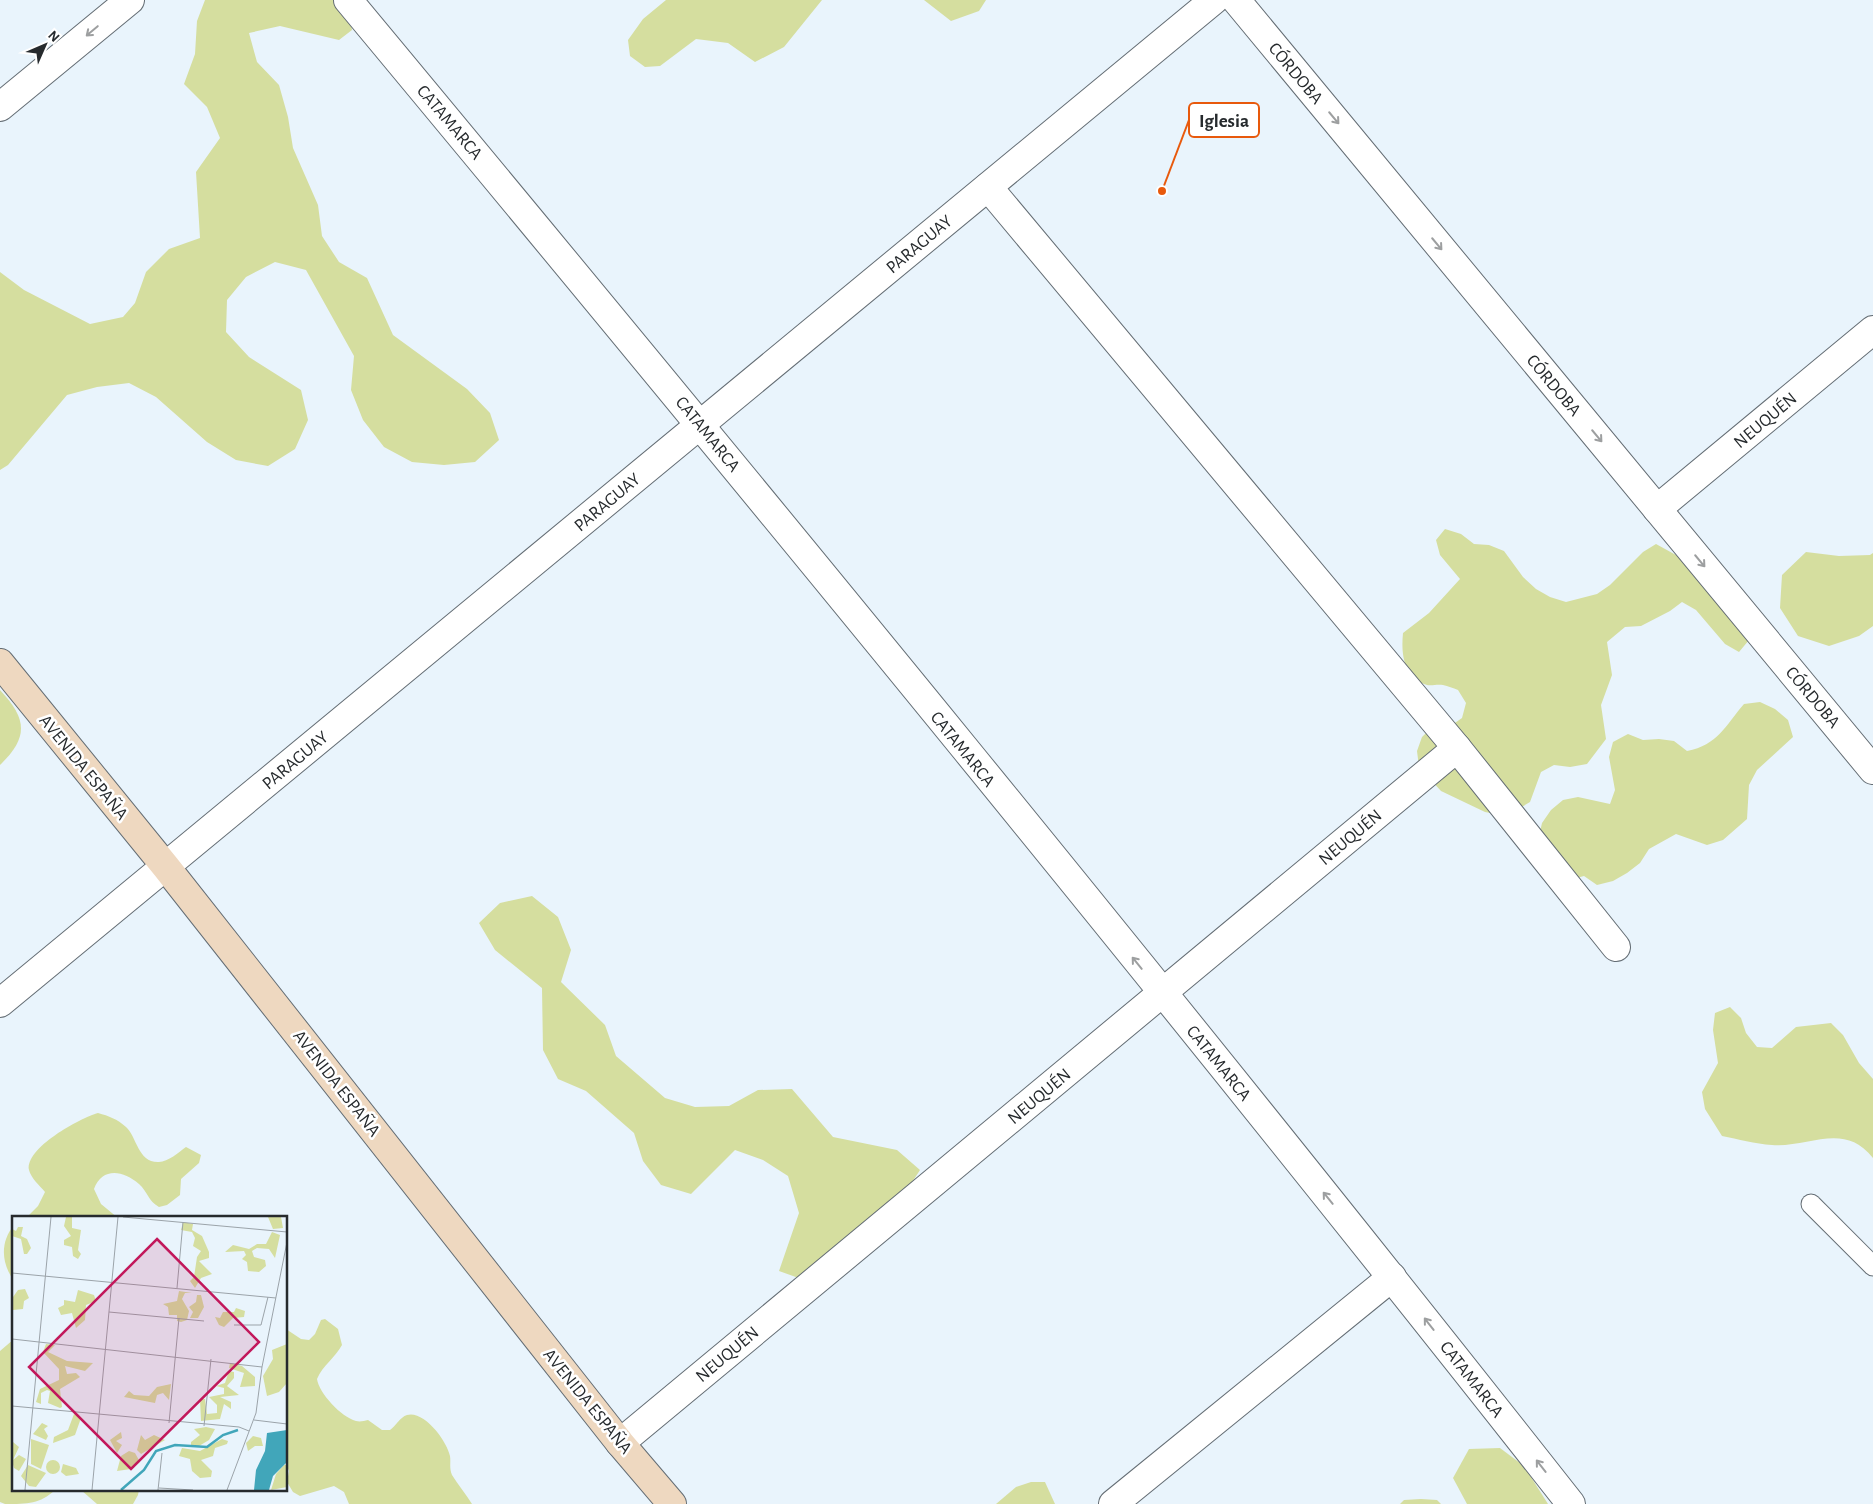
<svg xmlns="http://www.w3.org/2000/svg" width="1873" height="1504" viewBox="0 0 1873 1504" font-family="'Alegreya Sans',sans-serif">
<rect width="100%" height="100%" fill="#e9f4fc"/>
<g fill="#d5de9f">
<path d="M 205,0 L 335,0 L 350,18 L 352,30 L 339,40 L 280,26 L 249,33 L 257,62 L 279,85 L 288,117 L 293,148 L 318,205 L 322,236 L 339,262 L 367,278 L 393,335 L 467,389 L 490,413 L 499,440 L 475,462 L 444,465 L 412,462 L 384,447 L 363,420 L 351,390 L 354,356 L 306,270 L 275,262 L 246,277 L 227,300 L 226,332 L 249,357 L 301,390 L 308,420 L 295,449 L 268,466 L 236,460 L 207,442 L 156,397 L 129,383 L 97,387 L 67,395 L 8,465 L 0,470 L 0,272 L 24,290 L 90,324 L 123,317 L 135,303 L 146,272 L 169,249 L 200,238 L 196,172 L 220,138 L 207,107 L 184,84 L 195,54 L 197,21 Z"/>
<path d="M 666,0 L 822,0 L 784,47 L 755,62 L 728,43 L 696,39 L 660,66 L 645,67 L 630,56 L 628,40 L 643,19 Z"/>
<path d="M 924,0 L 986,0 L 979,11 L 951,21 Z"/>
<path d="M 1445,529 L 1461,534 L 1474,544 L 1489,545 L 1504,551 L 1523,577 L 1536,589 L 1550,597 L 1566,602 L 1597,594 L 1610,585 L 1643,552 L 1656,544 L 1685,560 L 1749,640 L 1739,652 L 1725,644 L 1696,610 L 1682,602 L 1670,611 L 1641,626 L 1625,627 L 1607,642 L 1612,675 L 1601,705 L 1606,739 L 1587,764 L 1570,767 L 1554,765 L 1541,772 L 1530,802 L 1515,811 L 1500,815 L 1485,812 L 1441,791 L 1419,767 L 1417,751 L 1422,737 L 1433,726 L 1449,727 L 1462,718 L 1466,703 L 1458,690 C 1453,688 1448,686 1443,685 C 1437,684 1432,686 1427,685 C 1403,678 1401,653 1403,633 L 1429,613 L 1460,579 L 1440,555 L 1436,540 Z"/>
<path d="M 1806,552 L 1839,556 L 1870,555 L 1873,553 L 1873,626 L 1859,636 L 1829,646 L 1798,636 L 1780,608 L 1782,575 Z"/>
<path d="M 0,690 C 27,719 29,737 0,765 Z"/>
<path d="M 1760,702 L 1775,709 L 1788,720 L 1793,737 L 1757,770 L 1749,785 L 1747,819 L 1723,840 L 1707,845 L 1676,834 L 1649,849 L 1640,863 L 1627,873 L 1613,881 L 1597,885 L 1584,876 L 1569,880 L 1535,854 L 1542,823 L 1551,810 L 1563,800 L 1578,797 L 1610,804 L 1615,790 L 1609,757 L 1613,742 L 1628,734 L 1643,740 L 1659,739 L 1674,741 L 1687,751 C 1718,745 1725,726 1744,704 Z"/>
<path d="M 532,896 L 558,917 L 571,950 L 561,982 L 605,1025 L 616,1056 L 665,1098 L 695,1107 L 729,1106 L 758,1090 L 792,1089 L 833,1137 L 897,1150 L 920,1170 L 903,1196 L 807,1281 L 779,1271 L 799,1213 L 788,1176 L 763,1160 L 735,1150 L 691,1194 L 661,1185 L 643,1161 L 634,1133 L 586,1091 L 558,1079 L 543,1050 L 542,988 L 495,950 L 479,923 L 500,903 Z"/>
<path d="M 1730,1007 L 1741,1018 L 1746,1033 L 1757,1047 L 1772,1048 L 1796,1027 L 1831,1023 L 1843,1035 L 1859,1063 L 1873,1079 L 1873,1158 C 1844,1121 1809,1148 1772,1145 C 1755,1144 1738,1139 1722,1136 L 1705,1109 L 1702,1092 L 1718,1063 L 1713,1030 L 1715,1013 Z"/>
<path d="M 98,1113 C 109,1116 117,1119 126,1127 C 137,1137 138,1163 159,1162 C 168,1162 179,1152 186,1147 L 201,1155 L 199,1163 L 181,1179 L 180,1195 L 167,1205 L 159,1207 C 148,1201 148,1192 139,1184 C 123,1170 102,1167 94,1189 L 101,1204 L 118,1218 L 26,1218 L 38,1206 L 45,1192 C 39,1185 31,1178 29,1170 C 25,1148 80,1118 98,1113 Z"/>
<path d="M 14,1225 L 14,1281 C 1,1263 0,1242 14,1225 Z"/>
<path d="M 325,1319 L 338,1329 L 342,1345 C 335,1358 323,1365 317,1379 C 319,1393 341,1417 356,1421 C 360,1422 364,1421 368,1420 L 382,1430 L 390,1430 C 396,1426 400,1417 407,1415 C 424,1410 447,1441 450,1456 C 451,1463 449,1468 452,1475 C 458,1485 466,1494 472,1504 L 349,1504 L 344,1492 L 334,1486 L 300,1496 L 293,1492 L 287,1482 L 289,1471 L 286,1464 L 286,1329 L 301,1339 L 309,1340 L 315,1334 L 321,1320 Z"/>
<path d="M 14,1339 L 14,1490 L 55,1490 C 40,1504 28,1504 5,1504 L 0,1502 L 0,1351 Z"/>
<path d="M 1500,1448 L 1524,1466 L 1548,1504 L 1467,1504 L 1453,1478 L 1469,1449 Z"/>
<path d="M 1031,1482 L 1045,1482 L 1055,1504 L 996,1504 L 1016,1487 Z"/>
<path d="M 81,1490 L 139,1490 L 138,1495 L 133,1504 L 97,1504 Z"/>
<path d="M 1421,1499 L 1437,1500 L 1441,1504 L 1400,1504 L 1404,1500 Z"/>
</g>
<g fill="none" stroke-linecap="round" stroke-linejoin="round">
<defs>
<path id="lane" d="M 1811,1204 L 1873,1266"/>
<g id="street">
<path d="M 348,0 C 761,497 1171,996 1571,1504"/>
<path d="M 1236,0 L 1873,770"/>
<path d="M 0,107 L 130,0"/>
<path d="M 988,187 L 1457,748 L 1616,947"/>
<path d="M 1657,509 L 1873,330"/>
<path d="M 0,1003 L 1214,0"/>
<path d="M 620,1443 L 1457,748"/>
<path d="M 1113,1504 L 1392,1277"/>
</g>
<path id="secondary" d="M 0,663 L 166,867 L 620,1443 L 672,1504"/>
</defs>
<use href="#lane" stroke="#646d74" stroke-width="21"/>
<use href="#street" stroke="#646d74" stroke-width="30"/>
<use href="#secondary" stroke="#646d74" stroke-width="30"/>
<use href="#lane" stroke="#fff" stroke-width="19"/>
<use href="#street" stroke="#fff" stroke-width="28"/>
<use href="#secondary" stroke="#eed8c0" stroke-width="28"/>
</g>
<defs><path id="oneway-shaft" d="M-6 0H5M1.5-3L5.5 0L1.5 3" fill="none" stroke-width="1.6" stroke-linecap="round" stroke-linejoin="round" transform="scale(1.25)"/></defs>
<g stroke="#9d9fa0">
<use href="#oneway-shaft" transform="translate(92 31) rotate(140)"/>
<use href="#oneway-shaft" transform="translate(1334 118) rotate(50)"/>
<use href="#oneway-shaft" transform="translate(1437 244) rotate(50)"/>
<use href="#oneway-shaft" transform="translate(1597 436) rotate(50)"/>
<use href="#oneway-shaft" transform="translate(1700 561) rotate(50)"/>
<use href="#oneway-shaft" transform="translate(1137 963) rotate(-129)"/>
<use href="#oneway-shaft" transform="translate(1328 1198) rotate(-129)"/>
<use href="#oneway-shaft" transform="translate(1429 1324) rotate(-128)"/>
<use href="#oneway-shaft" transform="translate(1541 1466) rotate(-128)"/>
</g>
<g text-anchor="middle" stroke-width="5" stroke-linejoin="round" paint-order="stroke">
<g font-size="18" fill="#262a2d" stroke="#fff">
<text transform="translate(1296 73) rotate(50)" y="6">CÓRDOBA</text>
<text transform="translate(450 122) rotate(50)" y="6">CATAMARCA</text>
<text transform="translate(919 244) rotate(-40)" y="6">PARAGUAY</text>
<text transform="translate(1554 385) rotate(50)" y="6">CÓRDOBA</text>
<text transform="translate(1765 420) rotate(-40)" y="6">NEUQUÉN</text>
<text transform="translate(708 434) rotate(51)" y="6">CATAMARCA</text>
<text transform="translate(607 502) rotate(-40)" y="6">PARAGUAY</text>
<text transform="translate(1813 697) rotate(50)" y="6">CÓRDOBA</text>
<text transform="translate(963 749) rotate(51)" y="6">CATAMARCA</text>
<text transform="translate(295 760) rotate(-40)" y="6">PARAGUAY</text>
<text transform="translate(84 767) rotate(51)" y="6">AVENIDA ESPAÑA</text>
<text transform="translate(1350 837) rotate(-40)" y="6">NEUQUÉN</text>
<text transform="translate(1219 1063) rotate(51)" y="6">CATAMARCA</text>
<text transform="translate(337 1083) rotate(52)" y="6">AVENIDA ESPAÑA</text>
<text transform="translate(1039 1096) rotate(-40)" y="6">NEUQUÉN</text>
<text transform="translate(727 1354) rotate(-40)" y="6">NEUQUÉN</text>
<text transform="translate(1472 1379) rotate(52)" y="6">CATAMARCA</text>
<text transform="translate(588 1401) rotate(51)" y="6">AVENIDA ESPAÑA</text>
</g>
</g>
<g transform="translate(12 1216)">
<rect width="275" height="275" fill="#e9f4fc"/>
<path d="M 54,1 L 60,1 L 60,12 L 69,14 L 66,34 L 69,38 L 66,43 L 61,40 L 60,31 L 52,29 L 52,24 L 59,20 L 52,10 ZM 256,1 L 269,1 L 271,12 L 261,13 ZM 171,6 L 181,8 L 180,14 L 190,20 L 197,36 L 197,42 L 187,45 L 200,58 L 189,62 L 183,72 L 178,65 L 182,61 L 185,41 L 189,35 L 181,30 L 183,22 L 180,16 L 169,14 ZM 6,11 L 11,11 L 9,20 L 15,23 L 19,32 L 15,38 L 12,38 L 9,23 L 0,20 L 0,13 L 4,15 ZM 260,16 L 268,19 L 263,42 L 257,33 L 245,32 L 240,35 L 242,41 L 253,44 L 254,50 L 247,56 L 236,55 L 235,46 L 230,43 L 234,39 L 232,35 L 213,36 L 221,29 L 237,33 L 245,28 L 254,28 ZM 13,73 L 17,82 L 12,85 L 11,93 L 1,94 L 1,81 L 6,74 ZM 66,74 L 82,79 L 84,85 L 74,89 L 73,104 L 64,112 L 60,97 L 49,99 L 46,92 L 52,89 L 52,84 L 63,86 ZM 167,75 L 180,77 L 173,77 L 170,83 L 177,95 L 175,104 L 169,106 L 165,105 L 165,99 L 157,99 L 156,91 L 151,88 L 165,85 ZM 185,79 L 189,79 L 192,91 L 186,102 L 178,102 L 181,96 L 177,91 L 184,86 ZM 224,92 L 233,95 L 232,101 L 221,102 L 212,111 L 207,109 L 203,101 L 208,102 L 211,96 L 222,96 ZM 34,128 L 43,129 L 36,136 L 55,145 L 81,147 L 73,155 L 53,150 L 55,158 L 64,157 L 68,161 L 48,173 L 50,191 L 48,192 L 36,187 L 38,175 L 35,174 L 29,177 L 29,188 L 24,186 L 28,173 L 47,164 L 47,153 L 31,136 ZM 275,128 L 275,167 L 267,176 L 255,180 L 251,160 L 261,143 L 260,134 ZM 218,147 L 230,150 L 243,161 L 243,170 L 228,171 L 232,157 L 217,152 ZM 217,155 L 222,156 L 222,162 L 215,170 L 227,179 L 208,181 L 219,186 L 219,193 L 212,188 L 208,203 L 189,205 L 188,183 L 193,183 L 195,198 L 205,197 L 205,189 L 197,181 L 212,178 L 212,172 L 204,170 L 213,167 ZM 159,168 L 157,184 L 151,177 L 145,179 L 143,187 L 112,181 L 117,175 L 122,179 L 137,180 L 145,171 ZM 62,198 L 69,202 L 63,219 L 41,227 L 42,221 L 56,214 ZM 30,207 L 36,210 L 32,213 L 36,220 L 34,224 L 21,218 ZM 194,211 L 203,213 L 197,224 L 187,230 L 179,230 L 179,226 L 188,219 L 182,213 ZM 109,216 L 110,222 L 104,225 L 110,229 L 105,237 L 98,224 ZM 129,219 L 133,224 L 142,219 L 153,224 L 129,238 L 125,234 ZM 241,220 L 249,222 L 251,230 L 243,230 L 236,235 L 234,227 ZM 19,223 L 37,229 L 29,253 L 19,248 ZM 210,223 L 216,225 L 215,228 L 203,232 L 201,240 L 189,244 L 200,255 L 199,261 L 188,262 L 180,255 L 178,243 L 167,240 L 170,232 L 188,235 ZM 1,226 L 7,231 L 1,244 L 7,239 L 14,243 L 7,255 L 2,252 L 0,245 ZM 117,235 L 123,237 L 128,246 L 119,253 L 105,255 L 109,240 ZM34 251a7 7 0 1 1 14 0a7 7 0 1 1-14 0ZM 51,248 L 64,252 L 67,258 L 54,260 L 49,256 ZM 16,249 L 34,257 L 24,271 L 17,270 L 9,260 ZM 272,249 L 275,249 L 275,271 L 259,274 L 264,258 Z" fill="#d5de9f"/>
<path d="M 275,214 L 275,246 L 261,260 L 257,274 L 242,274 L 244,254 L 253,235 L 255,217 Z" fill="#41a6ba"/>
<path fill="none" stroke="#41a6ba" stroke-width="2.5" d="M 109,274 L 132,254 L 144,235 L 163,229 L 195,231 L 211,219 L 226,214"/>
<path fill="none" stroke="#9ba3a9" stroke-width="1" d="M 111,1 L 275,16M 0,57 L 264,82M 165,72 L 171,6M 97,96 L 192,105M 222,109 L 249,109 L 256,81M 0,123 L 250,151M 0,190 L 227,211 L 237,215M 242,204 L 275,208M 157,207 L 167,102M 192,210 L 199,143M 147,272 L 181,274M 13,274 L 39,1M 80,274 L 106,1M 146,274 L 150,237M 215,274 L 244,197 L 250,151 L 275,26"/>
<path fill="#c2185b" fill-opacity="0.15" stroke="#c2185b" stroke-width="2.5" d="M 145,23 L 247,126 L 119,253 L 17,151 Z"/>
<rect width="275" height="275" fill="none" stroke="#262a2d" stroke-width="2.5"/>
</g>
<path fill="none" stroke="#e8590c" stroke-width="2" d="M1162 191L1189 120"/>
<circle fill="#e8590c" stroke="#fff" stroke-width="2" cx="1162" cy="191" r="5"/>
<rect fill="#fff" stroke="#e8590c" stroke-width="2" x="1189" y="103" width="70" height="34" rx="5"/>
<g font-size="19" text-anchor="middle" font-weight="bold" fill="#262a2d">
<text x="1224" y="127">Iglesia</text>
</g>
<g transform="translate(45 45) rotate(45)" stroke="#ffffff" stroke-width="4" paint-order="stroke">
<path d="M0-4L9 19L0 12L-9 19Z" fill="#262a2d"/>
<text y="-8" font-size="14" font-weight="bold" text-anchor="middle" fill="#262a2d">N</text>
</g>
</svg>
